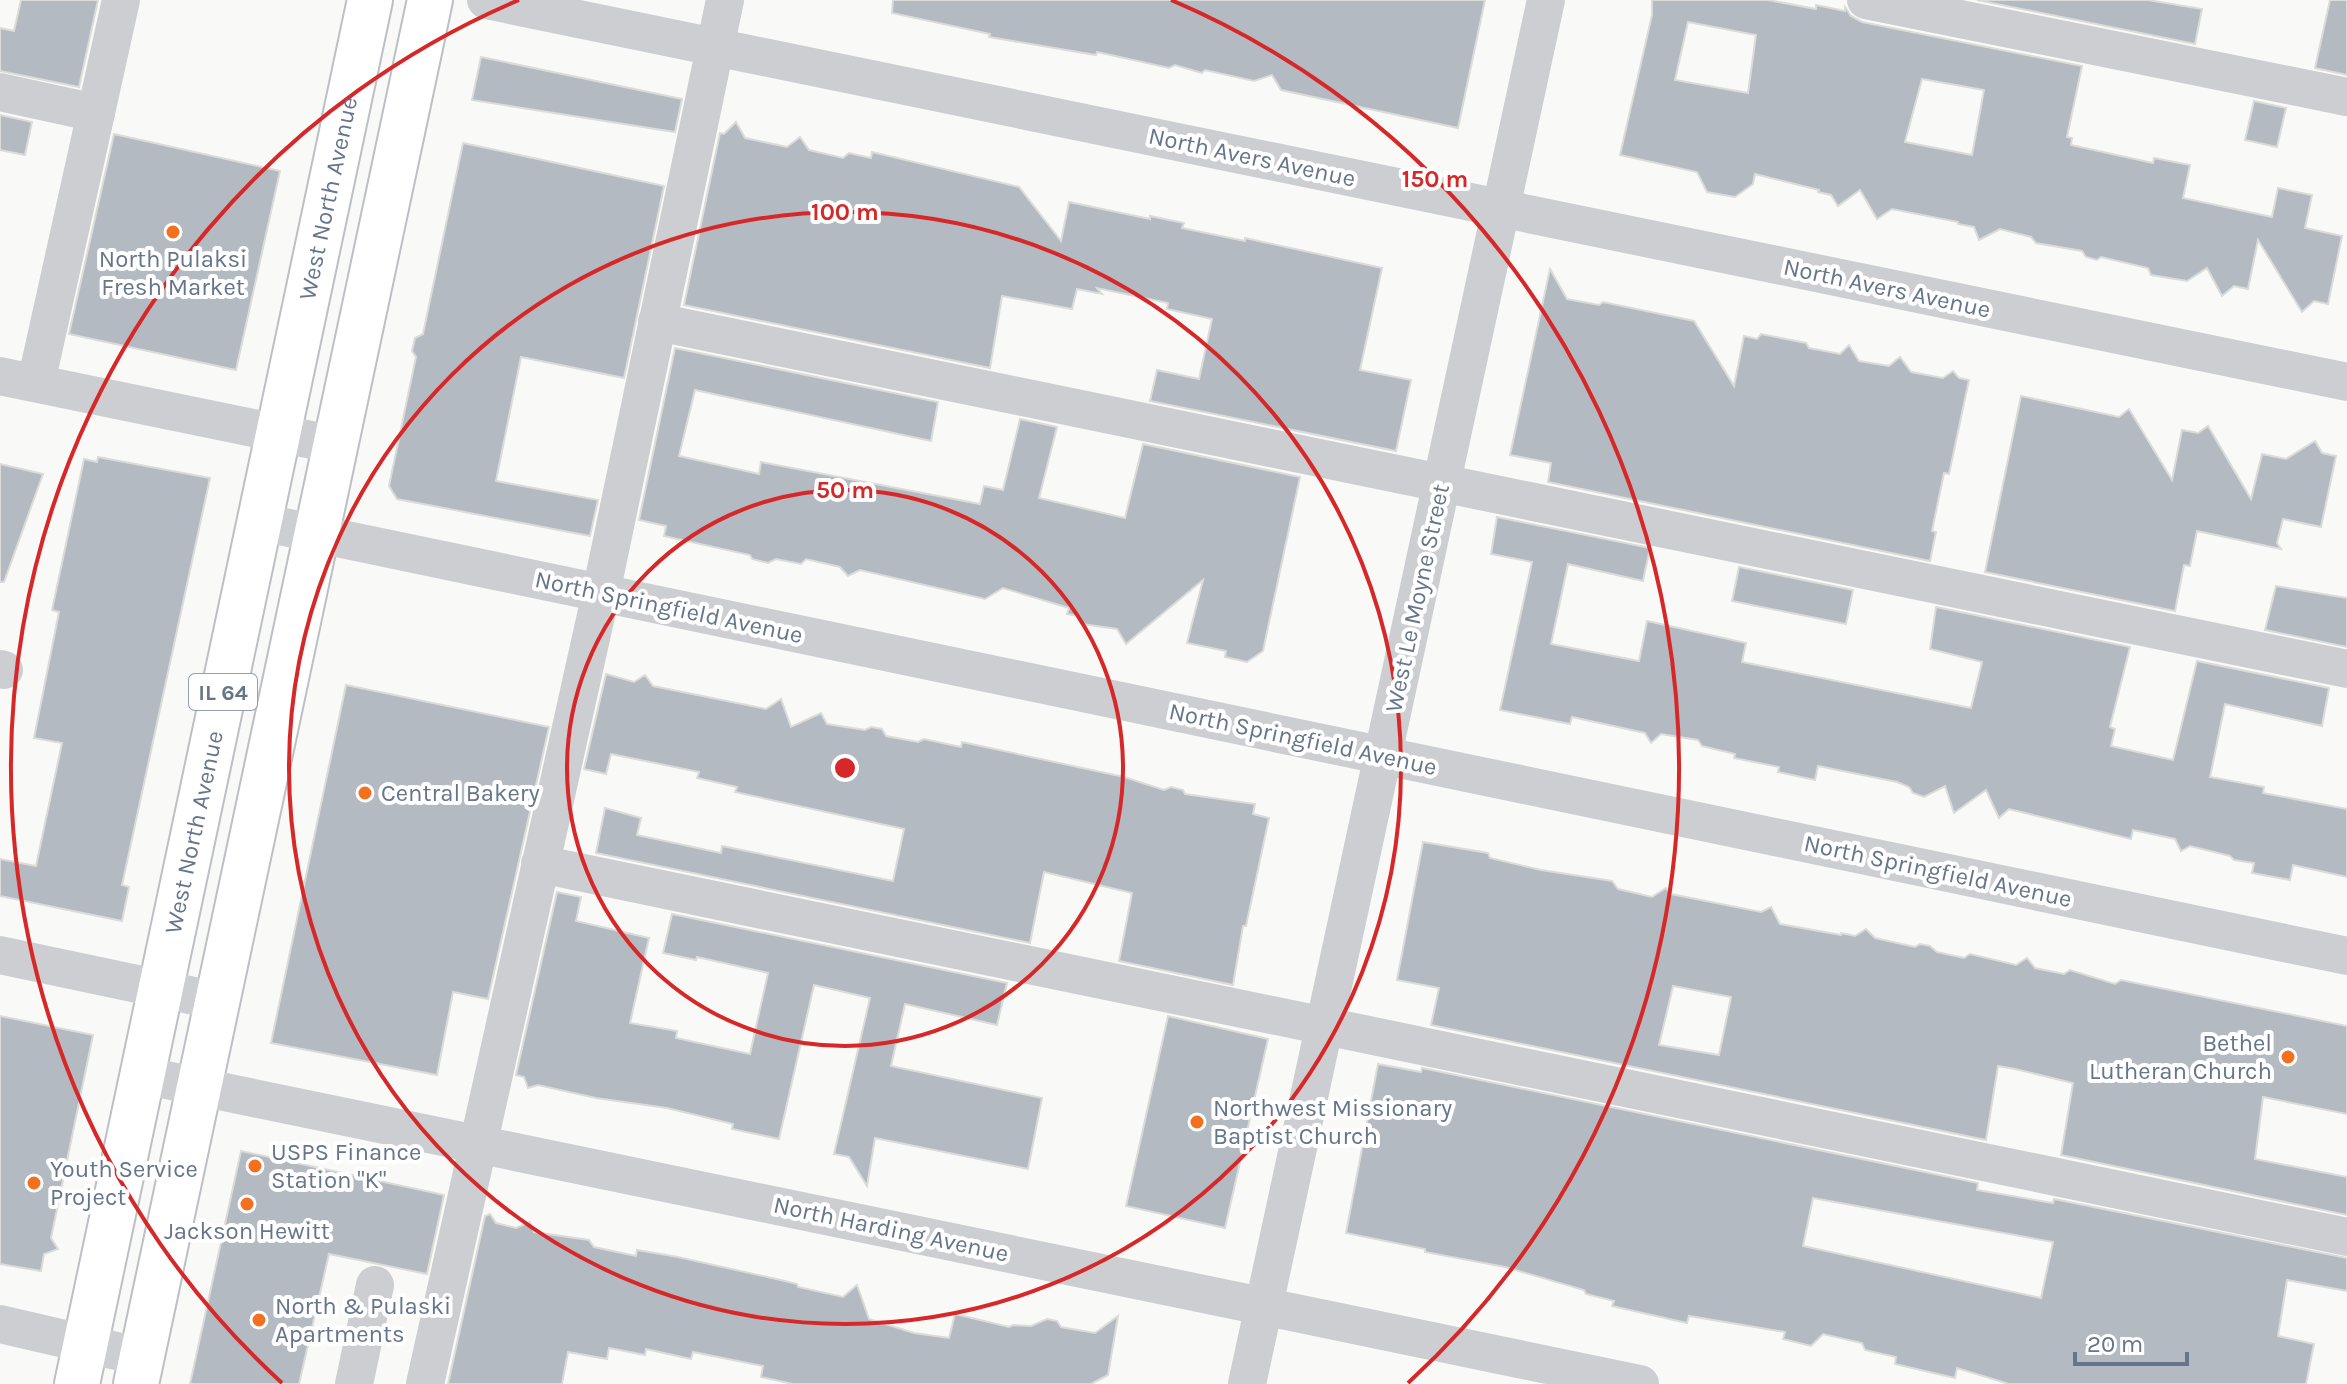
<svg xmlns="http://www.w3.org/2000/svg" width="2347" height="1384" viewBox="0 0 2347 1384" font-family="Karla,sans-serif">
<rect width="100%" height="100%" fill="#f9f9f7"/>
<g fill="#b4bac2" stroke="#dbdbd9" stroke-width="2" fill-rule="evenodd">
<path d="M 21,0 L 98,0 L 79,87 L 0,71 L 0,28 L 14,31 Z"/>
<path d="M 893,0 L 1485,0 L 1458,128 L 1281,90 L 1272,75 L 1254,81 L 1205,70 L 1202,73 L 1175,65 L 1169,68 L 1097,52 L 1096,55 L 989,37 L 990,34 L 892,13 Z"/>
<path d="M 1652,0 L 1768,0 L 1816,9 L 1816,5 L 1845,11 L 1845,7 L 1851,16 L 1862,22 L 2082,66 L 2067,137 L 2072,138 L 2071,145 L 2153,163 L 2154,158 L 2190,165 L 2183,198 L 2272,217 L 2278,188 L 2312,195 L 2305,228 L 2342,236 L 2328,304 L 2314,301 L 2302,312 L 2258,240 L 2248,289 L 2234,286 L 2222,296 L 2207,268 L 2187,281 L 2151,275 L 2148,268 L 2101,257 L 2097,260 L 2086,257 L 2082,251 L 2036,243 L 2031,237 L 2000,229 L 1979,240 L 1974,227 L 1958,224 L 1958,222 L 1892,209 L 1877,219 L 1860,190 L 1838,206 L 1831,195 L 1818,192 L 1819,190 L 1755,174 L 1753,184 L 1735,197 L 1707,192 L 1697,172 L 1620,155 L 1652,15 ZM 1688,22 L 1756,35 L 1748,93 L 1675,80 ZM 1922,79 L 1984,90 L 1972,155 L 1905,142 Z"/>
<path d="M 1977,0 L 2148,0 L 2202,9 L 2195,44 Z"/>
<path d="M 2330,0 L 2347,0 L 2347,75 L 2315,68 Z"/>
<path d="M 481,57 L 682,99 L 675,132 L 472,100 Z"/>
<path d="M 2254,101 L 2286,108 L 2277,147 L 2245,140 Z"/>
<path d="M 0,115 L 32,122 L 25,155 L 0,150 Z"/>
<path d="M 736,122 L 745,138 L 787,147 L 800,137 L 809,150 L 843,158 L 849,153 L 871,158 L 872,152 L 1019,187 L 1061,241 L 1069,202 L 1150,219 L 1150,216 L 1184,223 L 1182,228 L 1245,241 L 1245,238 L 1382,268 L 1360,370 L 1411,380 L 1396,451 L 1150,401 L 1157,370 L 1199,379 L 1212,319 L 1167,309 L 1168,303 L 1097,288 L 1102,294 L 1077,289 L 1072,309 L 1002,296 L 990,368 L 684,305 L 720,133 L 724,134 Z"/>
<path d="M 114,134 L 280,171 L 236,370 L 69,334 Z"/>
<path d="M 463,143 L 664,186 L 624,378 L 521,357 L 496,481 L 598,500 L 590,536 L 397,499 L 389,486 L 416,357 L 412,351 L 415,338 L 423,334 Z"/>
<path d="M 1550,269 L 1567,299 L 1599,305 L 1603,302 L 1694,321 L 1734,386 L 1744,336 L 1757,339 L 1761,334 L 1806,343 L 1809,348 L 1840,354 L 1849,345 L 1859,361 L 1889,366 L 1900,357 L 1911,372 L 1943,378 L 1953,371 L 1959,378 L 1969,380 L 1949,474 L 1944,473 L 1932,531 L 1936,532 L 1930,561 L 1548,482 L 1551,463 L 1510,455 Z"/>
<path d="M 675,348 L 938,402 L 931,441 L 695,390 L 679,456 L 759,474 L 761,462 L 980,504 L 984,486 L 1003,490 L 1020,419 L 1057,427 L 1039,498 L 1125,518 L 1143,444 L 1300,477 L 1263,651 L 1247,662 L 1225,657 L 1226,651 L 1187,643 L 1203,580 L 1126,644 L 1117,629 L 1082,624 L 1078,616 L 1067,614 L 1069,608 L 1003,588 L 985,599 L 860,570 L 848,576 L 840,567 L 806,559 L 801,564 L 776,559 L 768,563 L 752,559 L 750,555 L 664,536 L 666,526 L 639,520 Z"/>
<path d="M 2021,396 L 2119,417 L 2129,409 L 2172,480 L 2182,430 L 2198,433 L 2208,426 L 2251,499 L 2262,454 L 2286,459 L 2315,441 L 2322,453 L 2336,456 L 2321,527 L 2283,519 L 2277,543 L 2281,549 L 2197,531 L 2190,566 L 2184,565 L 2175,611 L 1985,572 Z"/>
<path d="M 98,457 L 210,478 L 122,885 L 129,887 L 122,921 L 0,896 L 0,859 L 36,866 L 62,743 L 34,738 L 59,612 L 52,610 L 84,459 L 97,462 Z"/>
<path d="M 0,464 L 43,474 L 4,582 L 0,582 Z"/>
<path d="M 1497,517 L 1650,548 L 1643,581 L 1568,564 L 1551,644 L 1639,661 L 1647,621 L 1746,643 L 1742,662 L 1971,708 L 1982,662 L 1930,649 L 1936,607 L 2130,647 L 2110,727 L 2115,729 L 2111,746 L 2173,760 L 2197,661 L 2329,688 L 2322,726 L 2225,704 L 2210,777 L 2264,787 L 2263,793 L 2347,809 L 2347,877 L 2293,865 L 2290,880 L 2252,873 L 2254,863 L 2234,860 L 2230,856 L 2190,846 L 2181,851 L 2175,839 L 2133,830 L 2131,839 L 2009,809 L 1999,818 L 1986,790 L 1954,813 L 1945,786 L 1924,797 L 1913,793 L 1909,787 L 1897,782 L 1818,766 L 1815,780 L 1778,772 L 1779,767 L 1734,758 L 1735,754 L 1702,746 L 1698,740 L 1661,734 L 1651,743 L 1645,733 L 1572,717 L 1570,724 L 1500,710 L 1532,562 L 1491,554 Z"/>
<path d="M 1739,567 L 1853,590 L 1846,624 L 1732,601 Z"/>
<path d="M 2276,586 L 2347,598 L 2347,647 L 2265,630 Z"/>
<path d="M 606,674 L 634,682 L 645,675 L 653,686 L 766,709 L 781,699 L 791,727 L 821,713 L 827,724 L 865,730 L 871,727 L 882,729 L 886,736 L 918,742 L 924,739 L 961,747 L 962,742 L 1124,777 L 1164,790 L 1171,787 L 1183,790 L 1185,794 L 1255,804 L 1253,814 L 1269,818 L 1246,926 L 1243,926 L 1233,985 L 1119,961 L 1132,893 L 1044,872 L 1030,943 L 596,853 L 605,808 L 641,818 L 637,835 L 721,853 L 722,846 L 893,881 L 904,829 L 735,792 L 737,787 L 697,778 L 699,772 L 611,754 L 606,774 L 584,769 Z"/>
<path d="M 346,685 L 549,727 L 488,999 L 453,992 L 437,1075 L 271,1043 Z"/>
<path d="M 1423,842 L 1488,853 L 1490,858 L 1541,870 L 1612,881 L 1618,889 L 1652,897 L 1666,888 L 1671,894 L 1761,912 L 1771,907 L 1780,924 L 1841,935 L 1841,933 L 1855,936 L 1866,929 L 1875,938 L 1915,947 L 1920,944 L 1930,946 L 1937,952 L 1964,958 L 1970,954 L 2016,965 L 2027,958 L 2035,968 L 2064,974 L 2070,970 L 2115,984 L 2121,980 L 2347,1026 L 2347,1114 L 2263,1097 L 2255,1159 L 2347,1177 L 2347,1215 L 2061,1155 L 2073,1083 L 2015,1069 L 1998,1066 L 1986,1140 L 1431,1025 L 1439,988 L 1397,980 ZM 1673,986 L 1731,997 L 1719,1055 L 1659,1045 Z"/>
<path d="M 557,892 L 581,897 L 576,921 L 649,938 L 630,1023 L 677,1031 L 676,1038 L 750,1054 L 768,973 L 697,957 L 696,960 L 663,953 L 672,914 L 1007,983 L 997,1025 L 905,1004 L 891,1066 L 1042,1098 L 1028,1169 L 875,1138 L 867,1186 L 849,1157 L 834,1154 L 870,998 L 814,985 L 779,1139 L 732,1129 L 733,1124 L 667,1108 L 596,1098 L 538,1085 L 528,1088 L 524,1077 L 516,1075 Z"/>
<path d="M 0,1016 L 93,1035 L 51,1238 L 58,1249 L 44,1254 L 41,1271 L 0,1264 Z"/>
<path d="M 1168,1016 L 1268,1039 L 1225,1228 L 1126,1206 Z"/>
<path d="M 1378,1064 L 1421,1072 L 1422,1068 L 1978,1183 L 1977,1190 L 2053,1203 L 2054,1199 L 2347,1258 L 2347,1291 L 2287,1280 L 2278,1336 L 2314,1344 L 2306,1384 L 2009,1384 L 1957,1368 L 1955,1378 L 1895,1364 L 1896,1357 L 1865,1350 L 1862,1343 L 1823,1334 L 1811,1346 L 1783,1339 L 1785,1332 L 1689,1316 L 1687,1323 L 1612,1306 L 1614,1301 L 1586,1294 L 1584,1290 L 1505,1267 L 1425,1252 L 1425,1249 L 1346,1233 ZM 1813,1198 L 2053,1242 L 2041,1298 L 1803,1246 Z"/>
<path d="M 241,1151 L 444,1195 L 427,1274 L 329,1254 L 299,1384 L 190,1384 Z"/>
<path d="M 490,1214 L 496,1223 L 516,1228 L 530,1222 L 534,1232 L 589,1240 L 594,1247 L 636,1256 L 637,1250 L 678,1257 L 785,1281 L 797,1284 L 798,1287 L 843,1297 L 857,1285 L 869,1319 L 914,1333 L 949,1338 L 955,1314 L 1009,1327 L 1013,1325 L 1031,1326 L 1047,1319 L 1057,1321 L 1061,1327 L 1095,1333 L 1118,1316 L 1108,1375 L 1091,1384 L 793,1384 L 761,1377 L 763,1366 L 693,1352 L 691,1359 L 646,1349 L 645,1355 L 609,1348 L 607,1359 L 568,1352 L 562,1384 L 448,1384 L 485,1216 Z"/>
</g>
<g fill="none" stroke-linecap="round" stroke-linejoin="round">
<defs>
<g id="major">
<path id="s1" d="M 77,1384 L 370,0"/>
<path d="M 136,1384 L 430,0"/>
</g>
</defs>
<use href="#major" stroke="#bcbfc4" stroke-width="48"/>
<g stroke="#ccced2" stroke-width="38">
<path d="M 486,0 L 2347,382"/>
<path d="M 1866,0 L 2347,97"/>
<path d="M 0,92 L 96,113"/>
<path d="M 657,322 L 2347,669"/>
<path d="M 0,376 L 336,445"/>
<path d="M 36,383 L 121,0"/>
<path d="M 260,522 L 2347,956"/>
<path d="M 0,669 L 4,670"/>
<path d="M 540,864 L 2347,1237"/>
<path d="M 0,955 L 218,1001"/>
<path d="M 142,1075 L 1640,1384"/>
<path d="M 0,1324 L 142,1357"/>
<path d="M 354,1384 L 375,1285"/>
<path d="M 425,1384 L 601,593 L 725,0"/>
<path d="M 1247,1384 L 1546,0"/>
</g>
<use href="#major" stroke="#fff" stroke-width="44"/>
</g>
<g fill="none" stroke="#d62828" stroke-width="4">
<circle cx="845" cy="768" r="278"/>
<circle cx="845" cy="768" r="556"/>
<path d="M282 1383A834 834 0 0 1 519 0M1171 0A834 834 0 0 1 1408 1383"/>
</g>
<g fill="#f3701e" stroke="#fff" stroke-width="3">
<circle cx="173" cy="232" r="8"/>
<circle cx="365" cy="793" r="8"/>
<circle cx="2288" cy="1057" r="8"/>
<circle cx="1197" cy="1122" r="8"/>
<circle cx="255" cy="1166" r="8"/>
<circle cx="34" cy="1183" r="8"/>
<circle cx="247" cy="1204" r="8"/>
<circle cx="259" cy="1320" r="8"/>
</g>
<g text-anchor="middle" stroke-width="8" stroke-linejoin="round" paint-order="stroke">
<rect fill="#fff" stroke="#949eae" stroke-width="2" x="189" y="674" width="68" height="36" rx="6"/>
<g font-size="22" font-weight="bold" fill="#66758b">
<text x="223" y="700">IL 64</text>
</g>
<g font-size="24" fill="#66758b" stroke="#fff">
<text transform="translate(1252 157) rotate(12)" y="8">North Avers Avenue</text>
<text dy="8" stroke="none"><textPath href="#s1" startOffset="1212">West North Avenue</textPath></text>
<text transform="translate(1887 288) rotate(12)" y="8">North Avers Avenue</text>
<text transform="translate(1417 598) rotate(-78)" y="8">West Le Moyne Street</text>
<text transform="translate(669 607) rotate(12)" y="8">North Springfield Avenue</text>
<text transform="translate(1303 739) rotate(12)" y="8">North Springfield Avenue</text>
<text dy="8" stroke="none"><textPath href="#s1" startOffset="564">West North Avenue</textPath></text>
<text transform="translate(1938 871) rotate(12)" y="8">North Springfield Avenue</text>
<text transform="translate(891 1229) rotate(12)" y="8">North Harding Avenue</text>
</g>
<g font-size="24" fill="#66758b" stroke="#fff" text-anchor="start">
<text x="173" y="267" text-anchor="middle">North Pulaksi<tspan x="173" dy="28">Fresh Market</tspan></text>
<text x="381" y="801">Central Bakery</text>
<text x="2272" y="1051" text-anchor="end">Bethel<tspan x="2272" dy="28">Lutheran Church</tspan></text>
<text x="1213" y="1116">Northwest Missionary<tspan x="1213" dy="28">Baptist Church</tspan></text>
<text x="271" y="1160">USPS Finance<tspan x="271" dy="28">Station "K"</tspan></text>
<text x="50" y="1177">Youth Service<tspan x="50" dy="28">Project</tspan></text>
<text x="247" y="1239" text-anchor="middle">Jackson Hewitt</text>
<text x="275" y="1314">North &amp; Pulaski<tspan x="275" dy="28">Apartments</tspan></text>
</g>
</g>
<circle cx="845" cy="768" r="12" fill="#d62828" stroke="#fff" stroke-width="4"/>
<g font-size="24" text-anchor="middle" font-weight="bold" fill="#d62828" stroke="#fff" stroke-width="8" stroke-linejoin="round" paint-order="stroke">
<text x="1435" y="187">150 m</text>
<text x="845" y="220">100 m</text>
<text x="845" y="498">50 m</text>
</g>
<path d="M2075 1352v12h112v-12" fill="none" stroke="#66758b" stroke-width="4"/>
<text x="2087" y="1352" font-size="24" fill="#66758b" stroke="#ffffff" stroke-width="6" paint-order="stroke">20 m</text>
</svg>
